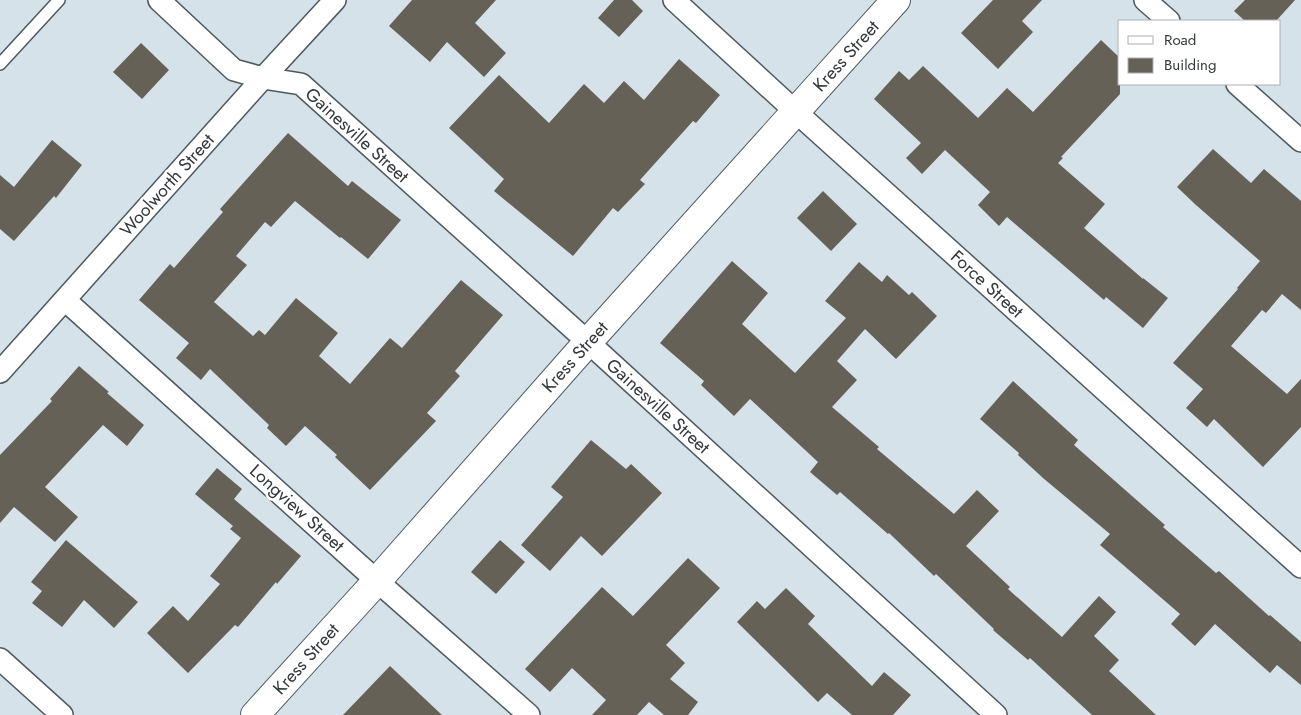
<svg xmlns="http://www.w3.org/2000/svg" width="1301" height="715" viewBox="0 0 1301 715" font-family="Jost,sans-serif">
<rect width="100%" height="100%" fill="#d5e2ea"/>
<g fill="#666157">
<path d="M 412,0 L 496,0 L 475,23 L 506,53 L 484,77 L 447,42 L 430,62 L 389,26 Z"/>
<path d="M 614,0 L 632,0 L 643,11 L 619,37 L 598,18 Z"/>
<path d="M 993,0 L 1042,0 L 1022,21 L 1033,32 L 998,69 L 961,33 Z"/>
<path d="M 1245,0 L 1295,0 L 1276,21 L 1245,21 L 1234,11 Z"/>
<path d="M 1101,40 L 1120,58 L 1120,94 L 1061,157 L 1063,158 L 1058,163 L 1105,204 L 1084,228 L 1143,279 L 1143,278 L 1168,298 L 1143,328 L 1106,297 L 1104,300 L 1007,217 L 999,226 L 978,205 L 990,192 L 945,150 L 922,174 L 906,158 L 921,143 L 874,99 L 899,71 L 909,80 L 923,66 L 978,118 L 1007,88 L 1033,112 Z"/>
<path d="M 141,43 L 169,70 L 142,99 L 113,72 Z"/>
<path d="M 679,59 L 720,95 L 696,123 L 693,121 L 640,180 L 645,184 L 618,212 L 613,208 L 573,256 L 494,191 L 504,179 L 449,128 L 499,75 L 549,123 L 584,84 L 604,103 L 624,81 L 644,100 Z"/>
<path d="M 288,133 L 348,186 L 352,181 L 401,220 L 368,259 L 341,237 L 340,238 L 295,201 L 271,227 L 265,222 L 236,256 L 247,265 L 214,302 L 253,336 L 259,330 L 265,335 L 296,298 L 338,333 L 319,356 L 350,384 L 390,338 L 402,348 L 461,280 L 503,315 L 455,371 L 460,376 L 427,413 L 436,421 L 370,490 L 335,457 L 337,455 L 305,426 L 286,446 L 267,428 L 269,425 L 210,369 L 201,380 L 176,358 L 189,343 L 139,300 L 170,264 L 174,268 L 223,212 L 220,209 Z"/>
<path d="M 52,140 L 82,165 L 56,198 L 54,196 L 14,241 L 0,229 L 0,175 L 14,187 Z"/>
<path d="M 1213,149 L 1251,183 L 1264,169 L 1301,201 L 1301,310 L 1282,294 L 1266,313 L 1262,310 L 1231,346 L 1287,394 L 1301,379 L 1301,427 L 1263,467 L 1214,419 L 1207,427 L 1186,408 L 1203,389 L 1173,363 L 1238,289 L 1237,288 L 1260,261 L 1196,205 L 1177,187 Z"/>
<path d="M 823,191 L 857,224 L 831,251 L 797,218 Z"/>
<path d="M 732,261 L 768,293 L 742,324 L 795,373 L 846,318 L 825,301 L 859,262 L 882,282 L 887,275 L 909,295 L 912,292 L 937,316 L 896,359 L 865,329 L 837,361 L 857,380 L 832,407 L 879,447 L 877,449 L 954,514 L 977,490 L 999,511 L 966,546 L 1010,587 L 1008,589 L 1062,637 L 1099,596 L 1116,612 L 1094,636 L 1119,660 L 1109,671 L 1156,715 L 1092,715 L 1030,658 L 1028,660 L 993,630 L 994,629 L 936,574 L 934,576 L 889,533 L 888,534 L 840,492 L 837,495 L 810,472 L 818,462 L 750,399 L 734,416 L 701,385 L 704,381 L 660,343 Z"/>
<path d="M 79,366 L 109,392 L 107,393 L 144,425 L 127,446 L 103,425 L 45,487 L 78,517 L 55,542 L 14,507 L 0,523 L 0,455 L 52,401 L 50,399 Z"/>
<path d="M 1013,381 L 1078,440 L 1074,445 L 1165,525 L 1163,527 L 1216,573 L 1219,571 L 1269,616 L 1270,615 L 1301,642 L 1301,685 L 1277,665 L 1270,673 L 1215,624 L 1195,646 L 1171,624 L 1180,614 L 1100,545 L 1110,534 L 1043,478 L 1018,455 L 1019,453 L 980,419 Z"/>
<path d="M 591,440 L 626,469 L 631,464 L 662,493 L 602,556 L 581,536 L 550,571 L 521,545 L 563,497 L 551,487 Z"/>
<path d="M 217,468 L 242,489 L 234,499 L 301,556 L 277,584 L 276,582 L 238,627 L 235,625 L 188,673 L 147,633 L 173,606 L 188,621 L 220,584 L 210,576 L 241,538 L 230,529 L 233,526 L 195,494 Z"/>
<path d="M 66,540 L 138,602 L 114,628 L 84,600 L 62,627 L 32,603 L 42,591 L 31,582 Z"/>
<path d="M 500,540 L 525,562 L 496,594 L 471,572 Z"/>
<path d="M 688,558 L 720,588 L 666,645 L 685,663 L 670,679 L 698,702 L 688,715 L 664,715 L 649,702 L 637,715 L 592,715 L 606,700 L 572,668 L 550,692 L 525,669 L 602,587 L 633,616 Z"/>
<path d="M 786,588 L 815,616 L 808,624 L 872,686 L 884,672 L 911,695 L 893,715 L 852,715 L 827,693 L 818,702 L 737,622 L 757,601 L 765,609 Z"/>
<path d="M 390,666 L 442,715 L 343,715 Z"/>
</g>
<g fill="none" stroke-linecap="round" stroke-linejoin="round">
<defs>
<path id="service" d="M 0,64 L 59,0"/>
<g id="minor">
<path d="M 159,0 L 234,70 L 263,78 L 301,84 L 588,342 L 996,715"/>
<path d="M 674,0 L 796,112 L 1301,567"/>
<path d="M 1145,0 L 1169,21"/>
<path d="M 1237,84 L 1301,141"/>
<path d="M 65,300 L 377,581 L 529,715"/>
<path d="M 0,372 L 263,78 L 335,0"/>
<path d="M 0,659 L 62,715"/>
</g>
<path id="tertiary" d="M 255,715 L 377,581 L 588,342 L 896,0"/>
</defs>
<use href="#service" stroke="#4f5a60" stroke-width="14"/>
<use href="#minor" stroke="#4f5a60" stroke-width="24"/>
<use href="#tertiary" stroke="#4f5a60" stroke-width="30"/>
<use href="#service" stroke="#fff" stroke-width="11"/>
<use href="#minor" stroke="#fff" stroke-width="21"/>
<use href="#tertiary" stroke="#fff" stroke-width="28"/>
</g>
<g text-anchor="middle" stroke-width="5" stroke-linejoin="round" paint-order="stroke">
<g font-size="18" fill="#34393c" stroke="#fff">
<text transform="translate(846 56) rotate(-48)" y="6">Kress Street</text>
<text transform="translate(357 135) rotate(42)" y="6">Gainesville Street</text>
<text transform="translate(167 185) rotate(-48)" y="6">Woolworth Street</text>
<text transform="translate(987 284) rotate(42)" y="6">Force Street</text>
<text transform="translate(575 357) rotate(-48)" y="6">Kress Street</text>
<text transform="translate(658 406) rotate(42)" y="6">Gainesville Street</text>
<text transform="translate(297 508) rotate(42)" y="6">Longview Street</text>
<text transform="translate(306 659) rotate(-48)" y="6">Kress Street</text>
</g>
</g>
<rect x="1118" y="20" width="162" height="65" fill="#ffffff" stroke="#aeb0b1"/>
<rect x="1128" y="36" width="25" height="8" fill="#ffffff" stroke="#aeb0b1"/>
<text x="1164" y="45" font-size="15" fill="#34393c">Road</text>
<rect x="1128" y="58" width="25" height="15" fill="#666157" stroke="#aeb0b1"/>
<text x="1164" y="70" font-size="15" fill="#34393c">Building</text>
</svg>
